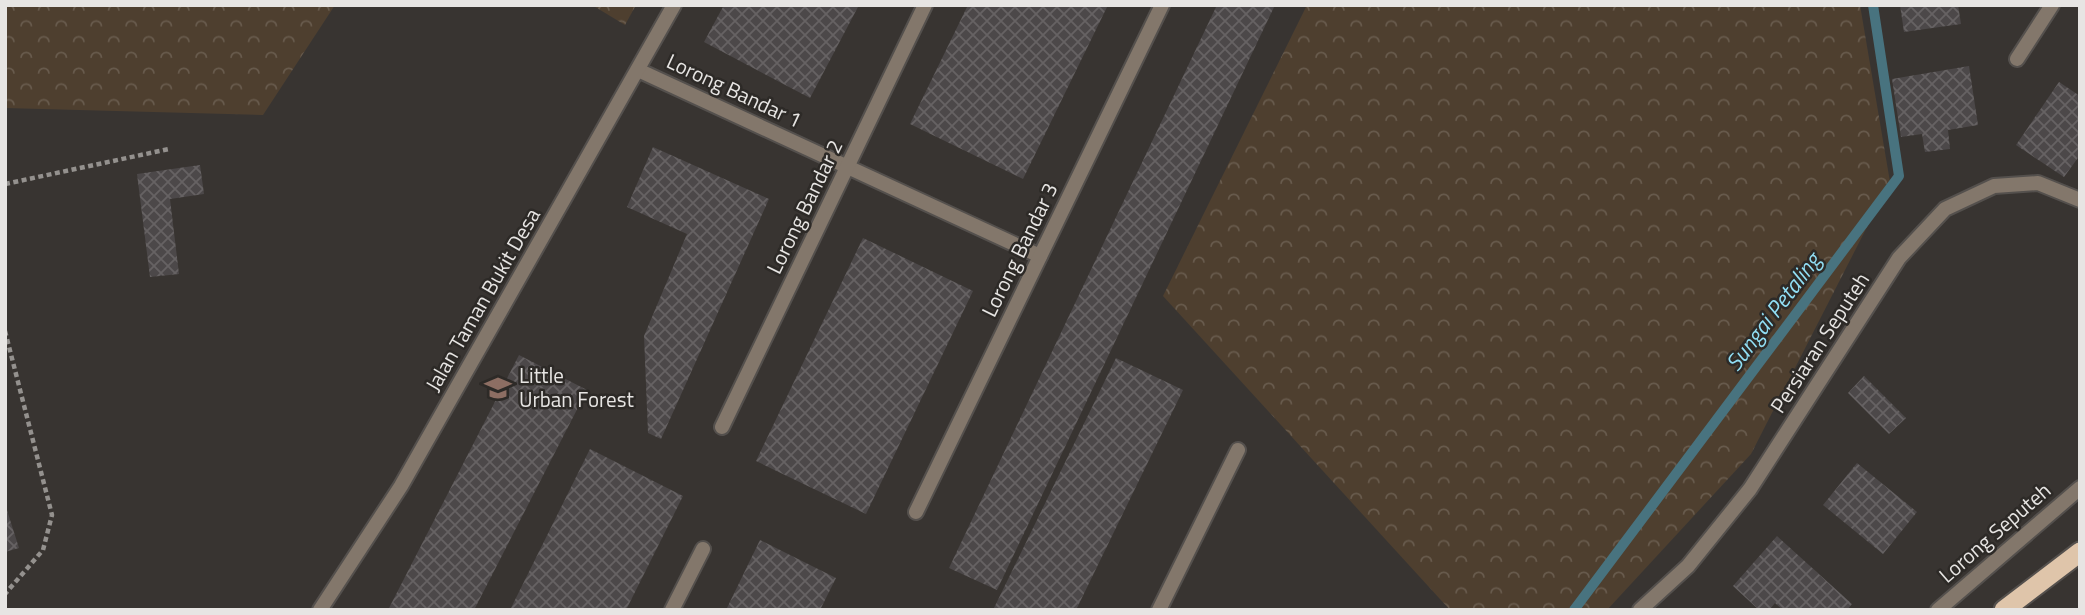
<svg xmlns="http://www.w3.org/2000/svg" width="2085" height="615" viewBox="0 0 2085 615" font-family="'Titillium Web',sans-serif">
<defs>
<pattern id="forest-crowns" width="20" height="18" patternUnits="userSpaceOnUse" patternTransform="scale(1.75)"><rect width="20" height="18" fill="#4e3f2f"/><path d="M2 6a3 3 0 1 1 6 0M12 15a3 3 0 1 1 6 0" fill="none" stroke="#685b4d"/></pattern>
<pattern id="building-cross-hatch" width="8" height="8" patternUnits="userSpaceOnUse" patternTransform="scale(1.75)"><rect width="8" height="8" fill="#4c4849"/><path d="M0 0l8 8M0 8l8-8" fill="none" stroke="#666263"/></pattern>
</defs>
<rect width="100%" height="100%" fill="#383431"/>
<g fill="url(#forest-crowns)">
<path d="M 5,5 L 335,5 L 263,115 L 5,108 Z"/>
<path d="M 592,5 L 636,5 L 625,25 Z"/>
<path d="M 1307,5 L 1860,5 L 1890,182 L 1751,454 L 1607,610 L 1450,610 L 1163,296 Z"/>
</g>
<g fill="none" stroke-linecap="round" stroke-linejoin="round">
<path stroke="#48737f" stroke-width="10" d="M 1574,610 L 1899,176 L 1873,5"/>
</g>
<g fill="url(#building-cross-hatch)">
<path d="M 724,5 L 859,5 L 810,98 L 704,42 Z"/>
<path d="M 968,5 L 1108,5 L 1023,179 L 910,124 Z"/>
<path d="M 1217,5 L 1275,5 L 997,590 L 949,568 Z"/>
<path d="M 1900,5 L 1958,5 L 1961,24 L 1904,32 Z"/>
<path d="M 1969,66 L 1978,125 L 1948,130 L 1950,149 L 1925,152 L 1922,134 L 1901,137 L 1892,79 Z"/>
<path d="M 2059,82 L 2080,96 L 2080,155 L 2064,177 L 2016,145 Z"/>
<path d="M 653,147 L 769,199 L 661,439 L 648,433 L 644,336 L 687,234 L 627,207 Z"/>
<path d="M 200,165 L 204,194 L 170,199 L 179,274 L 150,277 L 137,174 Z"/>
<path d="M 863,238 L 973,291 L 866,514 L 756,461 Z"/>
<path d="M 519,355 L 587,390 L 474,610 L 388,610 Z"/>
<path d="M 1116,358 L 1183,390 L 1076,610 L 993,610 Z"/>
<path d="M 1864,376 L 1906,418 L 1889,434 L 1848,393 Z"/>
<path d="M 590,449 L 683,496 L 626,610 L 510,610 Z"/>
<path d="M 1857,463 L 1917,512 L 1883,554 L 1823,505 Z"/>
<path d="M 5,504 L 19,548 L 5,552 Z"/>
<path d="M 1777,536 L 1852,604 L 1847,610 L 1783,610 L 1775,603 L 1769,610 L 1759,610 L 1733,586 Z"/>
<path d="M 760,540 L 836,578 L 820,610 L 726,610 Z"/>
</g>
<g fill="none" stroke-linecap="round" stroke-linejoin="round">
<defs>
<g id="minor">
<path d="M 2017,59 L 2052,5"/>
<path d="M 638,70 L 1040,256"/>
<path d="M 722,427 L 925,5"/>
<path d="M 916,512 L 1162,5"/>
<path d="M 672,610 L 703,549"/>
<path d="M 1159,610 L 1238,450"/>
<path d="M 1640,610 L 1688,566 L 1750,489 L 1899,258 L 1945,209 L 1994,186 L 2038,183 L 2080,200"/>
<path d="M 1938,610 L 2080,488"/>
</g>
<path id="tertiary" d="M 320,610 L 401,486 L 674,5"/>
<path id="trunk" d="M 2004,610 L 2080,552"/>
</defs>
<use href="#minor" stroke="#54504d" stroke-width="18"/>
<use href="#tertiary" stroke="#54504d" stroke-width="18"/>
<use href="#trunk" stroke="#54504d" stroke-width="23"/>
<g stroke="#94918e" stroke-width="4.5" stroke-dasharray="5 3.5" stroke-linecap="butt">
<path d="M 5,184 L 169,149"/>
<path d="M 5,331 L 52,515 L 43,550 L 5,594"/>
</g>
<use href="#minor" stroke="#83776b" stroke-width="14"/>
<use href="#tertiary" stroke="#83776b" stroke-width="14"/>
<use href="#trunk" stroke="#dfc5aa" stroke-width="19"/>
</g>
<defs>
<symbol id="school-bare" viewBox="-9 -9 18 18"><path d="M0-5L7-2L0 1L-7-2ZM-4 1L0 2.5L4 1V4Q0 6-4 4Z" fill="#8d6e63" stroke="#2d2a27" stroke-width="2.5" paint-order="stroke"/></symbol>
</defs>
<g fill-rule="evenodd">
<use href="#school-bare" x="479" y="369" width="38" height="38"/>
</g>
<g text-anchor="middle" stroke-width="5" stroke-linejoin="round" paint-order="stroke">
<g font-size="21" fill="#e7e5e3" stroke="#2d2a27">
<text transform="translate(734 91) rotate(25)" y="7">Lorong Bandar 1</text>
<text transform="translate(805 207) rotate(-64)" y="7">Lorong Bandar 2</text>
<text transform="translate(1020 250) rotate(-64)" y="7">Lorong Bandar 3</text>
<text transform="translate(483 300) rotate(-60)" y="7">Jalan Taman Bukit Desa</text>
<text transform="translate(1820 343) rotate(-57)" y="7">Persiaran Seputeh</text>
<text transform="translate(1995 533) rotate(-41)" y="7">Lorong Seputeh</text>
</g>
<g font-size="21" fill="#e7e5e3" stroke="#2d2a27" text-anchor="start">
<text x="519" y="383">Little<tspan x="519" dy="24">Urban Forest</tspan></text>
</g>
<g font-size="23" font-style="italic" fill="#91def4" stroke="#2d2a27">
<text transform="translate(1773 312) rotate(-53)" y="8">Sungai Petaling</text>
</g>
</g>
<rect width="2085" height="615" fill="none" stroke="#e7e5e3" stroke-width="14"/>
</svg>
